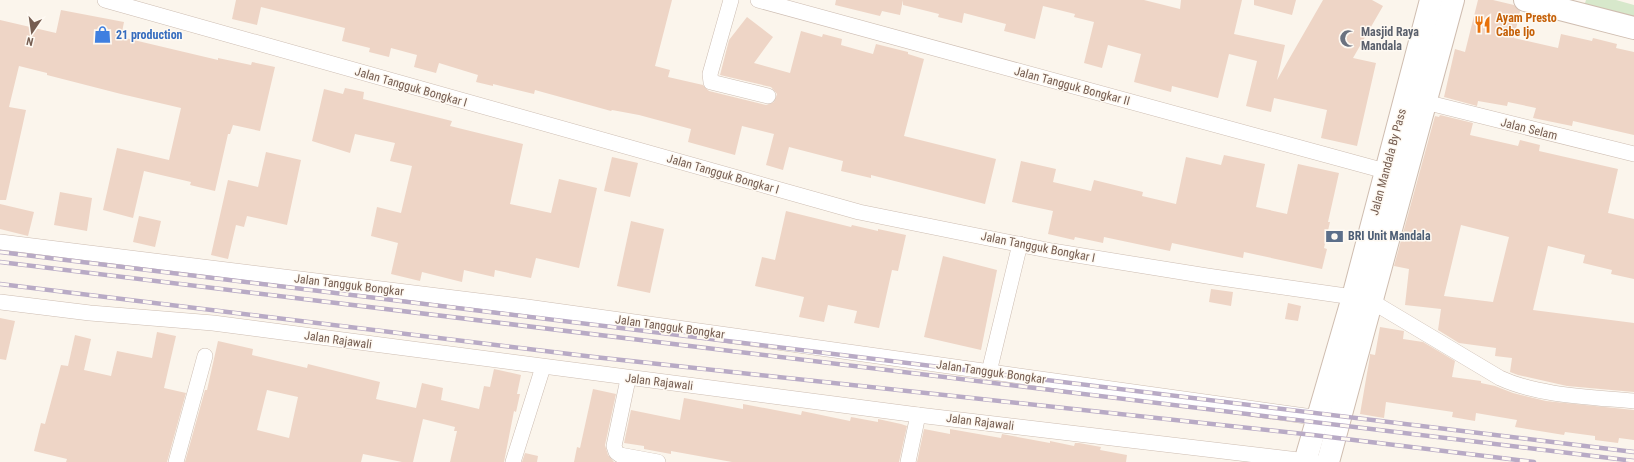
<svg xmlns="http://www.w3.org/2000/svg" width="1634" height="462" viewBox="0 0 1634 462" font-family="'Roboto Condensed',sans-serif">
<rect width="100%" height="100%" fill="#fbf5ec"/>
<path fill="#d7e8cb" d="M 1586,0 L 1616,0 L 1634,5 L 1634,20 L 1584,6 Z"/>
<g fill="#eed5c6" fill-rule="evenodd">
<path d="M 236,0 L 672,0 L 655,66 L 670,70 L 668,77 L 703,85 L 709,91 L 766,105 L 774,102 L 777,94 L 771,87 L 720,75 L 729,40 L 747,17 L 773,37 L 754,63 L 790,73 L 801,31 L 822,37 L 823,34 L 842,39 L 841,45 L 873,54 L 876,44 L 908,52 L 908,54 L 924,59 L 904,136 L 996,159 L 985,204 L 871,175 L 871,178 L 841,171 L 843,161 L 789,147 L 783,170 L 766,165 L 774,134 L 742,126 L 735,155 L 688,142 L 691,129 L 639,115 L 612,110 L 611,111 L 535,90 L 534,94 L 493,84 L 493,86 L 476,82 L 478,75 L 439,63 L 436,73 L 414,67 L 417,55 L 391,48 L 389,57 L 369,52 L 370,48 L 342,41 L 345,28 L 261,7 L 257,25 L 232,19 Z"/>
<path d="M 836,0 L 1144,0 L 1180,9 L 1181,0 L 1242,0 L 1234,34 L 1285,45 L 1277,80 L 1323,0 L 1372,0 L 1383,6 L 1353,58 L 1376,63 L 1357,146 L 1321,138 L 1327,110 L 1274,98 L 1271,112 L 1246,106 L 1257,61 L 1229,54 L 1218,98 L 1172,86 L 1171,92 L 1134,82 L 1141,54 L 1108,45 L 1102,68 L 1084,63 L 1094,22 L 1074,17 L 1075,14 L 1043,6 L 1035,39 L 1004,31 L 1006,24 L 964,13 L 962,23 L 938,17 L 939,14 L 903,5 L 903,0 L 900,15 L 882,11 L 880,16 L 835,5 Z"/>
<path d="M 1254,0 L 1296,0 L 1292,15 L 1254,5 Z"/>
<path d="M 1478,0 L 1493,0 L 1514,5 L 1520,11 L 1514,38 L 1558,48 L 1561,34 L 1592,41 L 1593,38 L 1617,44 L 1616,48 L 1634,52 L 1634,135 L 1573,121 L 1572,126 L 1533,118 L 1536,108 L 1508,102 L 1507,106 L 1478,101 L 1477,106 L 1444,97 L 1455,49 L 1465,52 Z"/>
<path d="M 61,10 L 124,22 L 121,37 L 218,60 L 218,58 L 251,65 L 252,62 L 275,67 L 260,131 L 233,125 L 230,134 L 228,134 L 215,191 L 190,185 L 191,182 L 144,171 L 133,218 L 103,210 L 117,148 L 169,160 L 181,108 L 121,94 L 47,75 L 47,73 L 19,66 L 9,107 L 26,110 L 6,200 L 0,200 L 0,20 L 56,33 Z"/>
<path d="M 345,88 L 364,92 L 363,99 L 452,121 L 450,126 L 523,144 L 510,204 L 551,213 L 559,179 L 597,188 L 579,268 L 536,258 L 531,278 L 495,270 L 494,277 L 464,270 L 462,282 L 422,272 L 420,281 L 391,274 L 398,243 L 371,236 L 377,207 L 401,213 L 412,166 L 390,161 L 395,143 L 355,134 L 350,153 L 312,141 L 324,89 L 343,94 Z"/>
<path d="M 1440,115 L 1473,123 L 1470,135 L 1518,146 L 1520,140 L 1540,145 L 1539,151 L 1618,169 L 1608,213 L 1634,219 L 1634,279 L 1611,274 L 1612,270 L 1583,263 L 1585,255 L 1548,246 L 1533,310 L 1634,323 L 1634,392 L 1567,386 L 1518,375 L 1510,372 L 1512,358 L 1495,356 L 1496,348 L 1459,343 L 1438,330 L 1441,309 L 1405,305 L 1409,269 L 1394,266 L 1435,116 L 1439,117 ZM 1461,225 L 1509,237 L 1493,302 L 1444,296 Z"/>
<path d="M 266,152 L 301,160 L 287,225 L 247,216 L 244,227 L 236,225 L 228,259 L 211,255 L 228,180 L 258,187 Z"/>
<path d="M 1224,155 L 1265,164 L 1256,207 L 1287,214 L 1298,164 L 1339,173 L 1328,222 L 1330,222 L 1324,248 L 1327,249 L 1322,269 L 1244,252 L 1243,258 L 1172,243 L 1170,251 L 1104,237 L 1103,243 L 1075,237 L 1074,240 L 1048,234 L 1053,211 L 1012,202 L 1021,161 L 1056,169 L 1053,182 L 1091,191 L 1094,180 L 1143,192 L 1142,196 L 1176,204 L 1186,157 L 1221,165 Z"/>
<path d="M 612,157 L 638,163 L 630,197 L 604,191 Z"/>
<path d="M 60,192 L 92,198 L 87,231 L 54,225 Z"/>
<path d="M 0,204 L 34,212 L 28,236 L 0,229 Z"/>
<path d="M 786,211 L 851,227 L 852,225 L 878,231 L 878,229 L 906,235 L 898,271 L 892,270 L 879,328 L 854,323 L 857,311 L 828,305 L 824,322 L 799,317 L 804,297 L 755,286 L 762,257 L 775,260 Z"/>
<path d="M 139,216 L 161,221 L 155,247 L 133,242 Z"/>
<path d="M 631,221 L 664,229 L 650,293 L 617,286 Z"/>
<path d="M 943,256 L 997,270 L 981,350 L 924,337 Z"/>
<path d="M 1211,289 L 1233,292 L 1231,306 L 1209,302 Z"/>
<path d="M 1288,303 L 1301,306 L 1298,321 L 1285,319 Z"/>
<path d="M 0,318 L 15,321 L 6,360 L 0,359 Z"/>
<path d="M 1380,327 L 1404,331 L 1403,339 L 1423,342 L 1455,361 L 1452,377 L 1481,381 L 1481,383 L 1495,386 L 1513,393 L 1546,401 L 1634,410 L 1634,440 L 1619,438 L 1618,443 L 1595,440 L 1595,436 L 1565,432 L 1564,435 L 1515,427 L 1517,420 L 1476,413 L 1475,421 L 1452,417 L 1453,412 L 1386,402 L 1384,418 L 1360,414 L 1370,356 L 1370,354 L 1375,355 Z"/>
<path d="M 157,332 L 176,336 L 164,388 L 186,393 L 167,462 L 66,462 L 67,459 L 34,451 L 41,423 L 45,424 L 61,365 L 68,366 L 75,335 L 91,339 L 84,370 L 111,376 L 117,351 L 152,358 Z"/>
<path d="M 218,341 L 253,349 L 252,355 L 307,368 L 308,364 L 380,382 L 376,399 L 416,408 L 422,383 L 443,388 L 441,400 L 479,409 L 484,386 L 490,387 L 494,369 L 521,375 L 517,394 L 520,394 L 516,412 L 514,411 L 504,462 L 450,462 L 457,431 L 454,431 L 455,427 L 423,419 L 413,462 L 402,462 L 363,454 L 361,462 L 185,462 L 205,390 L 207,390 ZM 267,390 L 298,397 L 289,438 L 257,430 Z"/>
<path d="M 593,389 L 616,394 L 605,445 L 608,455 L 614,462 L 574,462 L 577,447 L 580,448 Z"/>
<path d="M 684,398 L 743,409 L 743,404 L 801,415 L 802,411 L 850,421 L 851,417 L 878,422 L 878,419 L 901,424 L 907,426 L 899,462 L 732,462 L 671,451 L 671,454 L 644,449 L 644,446 L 624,443 L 631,410 L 680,420 Z"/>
<path d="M 924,429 L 950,434 L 950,429 L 1001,438 L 1002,434 L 1050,443 L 1050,441 L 1074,446 L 1075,443 L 1079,443 L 1101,447 L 1100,450 L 1127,455 L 1126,462 L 917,462 Z"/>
<path d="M 525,453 L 538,456 L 537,462 L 522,462 Z"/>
</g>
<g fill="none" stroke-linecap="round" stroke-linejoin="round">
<defs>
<g id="street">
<path d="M 105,0 L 859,212 L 1052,251 L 1207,276 L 1353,297 L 1371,301 L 1500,378 C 1539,396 1591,397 1634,401"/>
<path d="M 731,0 L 710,74 L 711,82 L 768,96"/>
<path d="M 758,0 L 1385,171"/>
<path d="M 1425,102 L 1634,154"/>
<path d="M 0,242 L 527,307 L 1327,419"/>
<path d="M 0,302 L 90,313 L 213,323 L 918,415 L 1315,462"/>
<path d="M 989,372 L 1020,244"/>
<path d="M 627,384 L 614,446 L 616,452 L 620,455 L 658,462"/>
<path d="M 176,462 L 205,356"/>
<path d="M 513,462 L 543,367"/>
<path d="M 908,462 L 918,415"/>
</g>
<g id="secondary">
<path d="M 1525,0 L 1634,28"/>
<path d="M 1305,462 L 1353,297 L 1431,0"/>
<path d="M 1328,462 L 1453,0"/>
</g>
</defs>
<use href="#street" stroke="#cdbdb2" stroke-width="16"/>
<use href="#secondary" stroke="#cfbdb0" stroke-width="24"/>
<use href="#street" stroke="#fff" stroke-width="15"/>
<use href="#secondary" stroke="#fff" stroke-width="22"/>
<defs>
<g id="rail">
<path d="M 0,252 L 1634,452"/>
<path d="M 0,262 L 1634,461"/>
<path d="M 0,284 L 594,357 L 1313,435 L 1534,462"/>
</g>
</defs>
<use href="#rail" stroke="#b8aac5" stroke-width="4.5"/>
<use href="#rail" stroke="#fef9f2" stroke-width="3" stroke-dasharray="9" stroke-linecap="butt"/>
</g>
<defs>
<symbol id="restaurant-bare" viewBox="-9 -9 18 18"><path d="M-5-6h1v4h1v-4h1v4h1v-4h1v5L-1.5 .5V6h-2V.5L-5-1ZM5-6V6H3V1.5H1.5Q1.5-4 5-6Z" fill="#e8710a" stroke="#fef9f2" stroke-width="2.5" paint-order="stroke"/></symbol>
<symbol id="shop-bare" viewBox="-9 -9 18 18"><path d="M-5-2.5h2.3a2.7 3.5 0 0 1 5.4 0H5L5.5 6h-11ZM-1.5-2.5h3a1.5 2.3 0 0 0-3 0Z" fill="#3f7fe0" stroke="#fef9f2" stroke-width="2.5" paint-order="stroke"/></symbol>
<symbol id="mosque-bare" viewBox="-9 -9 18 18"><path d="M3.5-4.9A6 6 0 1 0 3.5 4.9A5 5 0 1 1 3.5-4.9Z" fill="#6b7280" stroke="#fef9f2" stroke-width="2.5" paint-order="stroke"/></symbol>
<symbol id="bank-bare" viewBox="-9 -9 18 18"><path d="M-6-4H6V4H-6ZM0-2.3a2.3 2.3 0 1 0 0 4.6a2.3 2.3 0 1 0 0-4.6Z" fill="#5c6f8a" stroke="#fef9f2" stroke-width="2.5" paint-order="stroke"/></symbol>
</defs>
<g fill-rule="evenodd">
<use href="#restaurant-bare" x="1470" y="12" width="25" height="25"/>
<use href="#shop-bare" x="90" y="22" width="25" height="25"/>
<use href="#mosque-bare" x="1336" y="26" width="25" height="25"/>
<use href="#bank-bare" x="1322" y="224" width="25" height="25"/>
</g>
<g text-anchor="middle" stroke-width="3" stroke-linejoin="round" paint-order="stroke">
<g font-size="12" font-weight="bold" fill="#c56008" stroke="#fef9f2" text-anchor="start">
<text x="1496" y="22">Ayam Presto<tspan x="1496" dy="14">Cabe Ijo</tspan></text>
</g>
<g font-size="12" font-weight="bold" fill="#5b616d" stroke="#fef9f2" text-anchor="start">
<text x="1361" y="36">Masjid Raya<tspan x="1361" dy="14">Mandala</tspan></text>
</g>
<g font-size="12" font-weight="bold" fill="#366cbe" stroke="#fef9f2" text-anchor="start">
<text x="116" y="39">21 production</text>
</g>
<g font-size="12" fill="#755d51" stroke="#fef9f2">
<text transform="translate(1072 86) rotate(15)" y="4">Jalan Tangguk Bongkar II</text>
<text transform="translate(411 87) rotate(16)" y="4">Jalan Tangguk Bongkar I</text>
<text transform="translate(1529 129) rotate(14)" y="4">Jalan Selam</text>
<text transform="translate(1388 162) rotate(-75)" y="4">Jalan Mandala By Pass</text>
<text transform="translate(723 174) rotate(16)" y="4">Jalan Tangguk Bongkar I</text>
<text transform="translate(1038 247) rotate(11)" y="4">Jalan Tangguk Bongkar I</text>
<text transform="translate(349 285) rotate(7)" y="4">Jalan Tangguk Bongkar</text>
<text transform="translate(670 327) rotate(8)" y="4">Jalan Tangguk Bongkar</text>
<text transform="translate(338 340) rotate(8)" y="4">Jalan Rajawali</text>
<text transform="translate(991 372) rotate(8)" y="4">Jalan Tangguk Bongkar</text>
<text transform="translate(659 382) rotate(7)" y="4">Jalan Rajawali</text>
<text transform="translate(980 422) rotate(7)" y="4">Jalan Rajawali</text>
</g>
<g font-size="12" font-weight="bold" fill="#4e5e75" stroke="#fef9f2" text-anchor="start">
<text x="1348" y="240">BRI Unit Mandala</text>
</g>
</g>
<g transform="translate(32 32) rotate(193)" stroke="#fef9f2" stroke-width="3" paint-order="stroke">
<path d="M0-3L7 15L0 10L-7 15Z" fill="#755d51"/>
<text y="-6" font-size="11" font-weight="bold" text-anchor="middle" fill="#755d51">N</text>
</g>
</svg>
